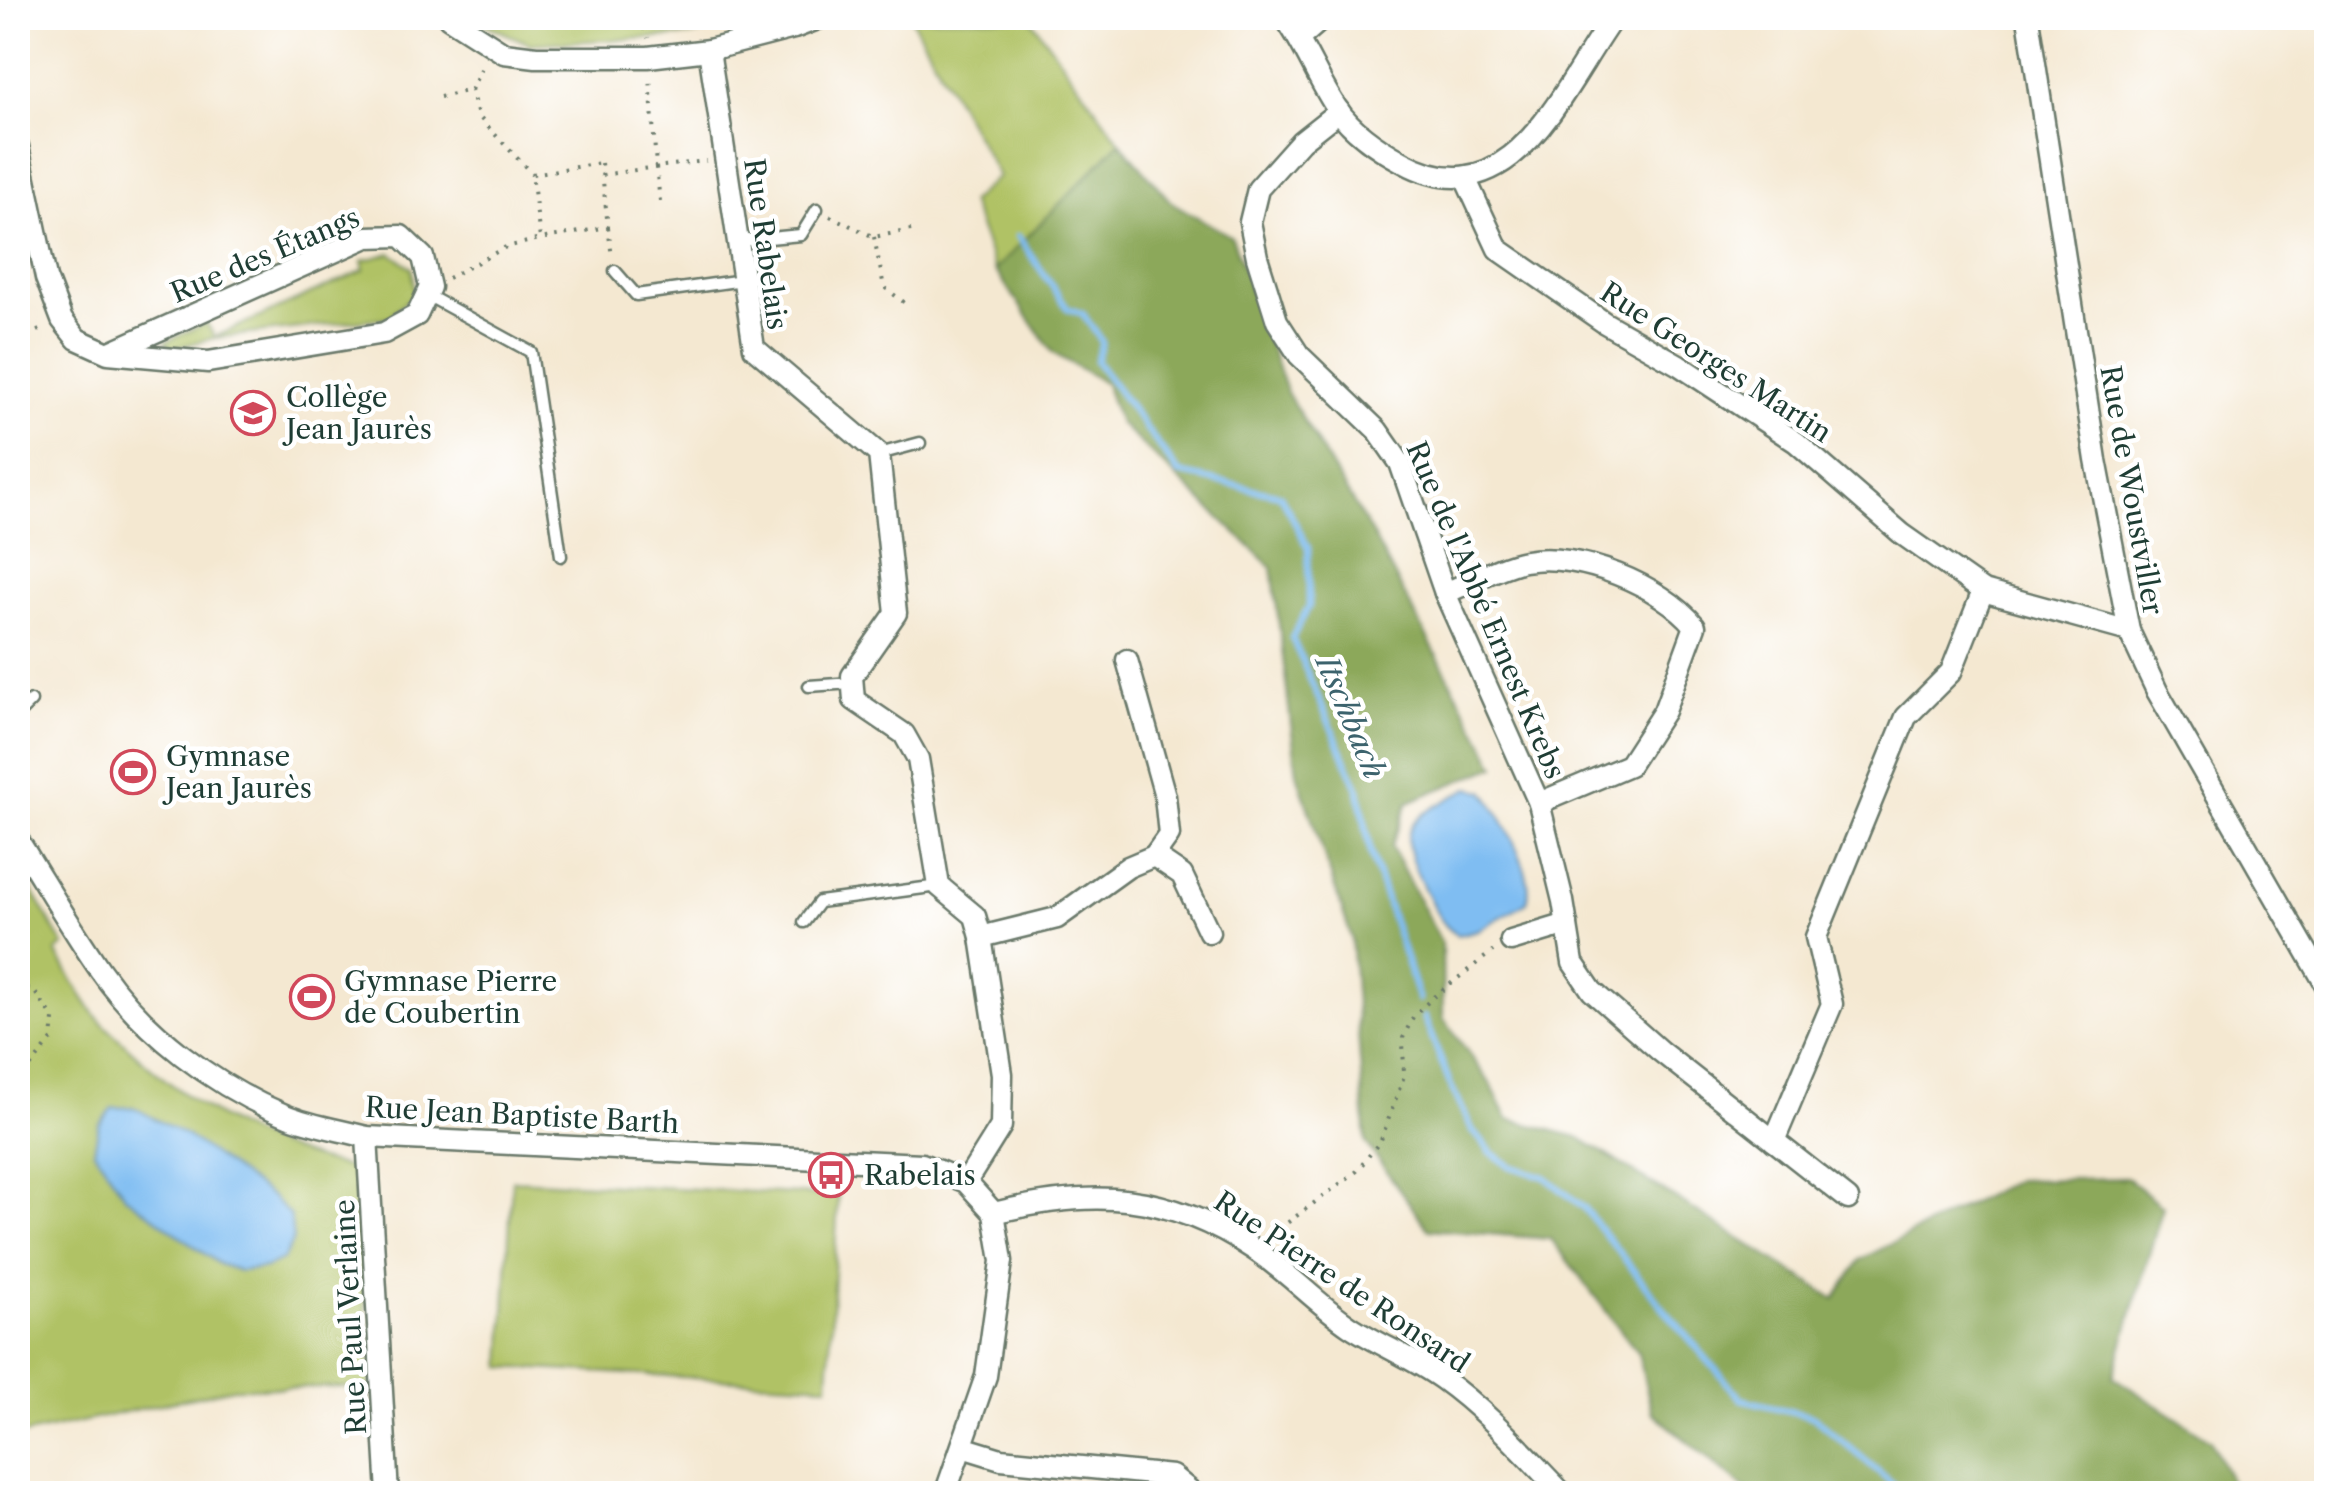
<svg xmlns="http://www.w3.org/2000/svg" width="2344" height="1511" viewBox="0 0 2344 1511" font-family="'Libre Caslon Text',serif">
<rect width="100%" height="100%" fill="#fff"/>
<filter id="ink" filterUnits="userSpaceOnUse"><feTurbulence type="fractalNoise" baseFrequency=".01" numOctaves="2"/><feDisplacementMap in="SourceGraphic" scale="20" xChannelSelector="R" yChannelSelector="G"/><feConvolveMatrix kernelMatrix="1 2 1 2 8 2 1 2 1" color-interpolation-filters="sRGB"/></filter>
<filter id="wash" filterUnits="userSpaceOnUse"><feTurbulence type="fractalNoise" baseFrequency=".0048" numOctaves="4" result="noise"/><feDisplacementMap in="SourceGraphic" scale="40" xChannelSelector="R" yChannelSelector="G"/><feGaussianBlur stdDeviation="2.25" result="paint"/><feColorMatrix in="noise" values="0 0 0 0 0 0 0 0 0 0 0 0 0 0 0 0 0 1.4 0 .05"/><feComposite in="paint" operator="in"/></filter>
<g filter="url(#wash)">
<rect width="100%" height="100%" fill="#f4e8d1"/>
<g fill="#b0c265" stroke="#68804c" stroke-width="2.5">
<path d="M 470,18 L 763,18 L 690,36 L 530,44 Z"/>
<path d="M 911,18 L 1030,18 L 1120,142 L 995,270 L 970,202 L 998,176 Z"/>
<path d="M 391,253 L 412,268 L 414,295 L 393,312 L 393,317 L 214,338 L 171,349 L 165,342 L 206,323 L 215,337 L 364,270 L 362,261 Z"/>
<path d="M 18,866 L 64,946 L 56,952 C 69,973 81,998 97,1017 C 106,1028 119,1038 130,1049 C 194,1110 269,1151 356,1169 L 371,1387 L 233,1388 L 18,1436 Z"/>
<path d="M 512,1180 L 838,1196 L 828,1385 L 502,1367 Z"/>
</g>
<path fill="#8ca85a" stroke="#567247" stroke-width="2.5" d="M 1120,142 L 1171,202 L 1232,237 L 1286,391 L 1371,532 L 1496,766 L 1408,802 L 1391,847 L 1442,944 L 1443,1018 L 1490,1083 L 1508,1119 L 1578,1137 L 1835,1299 L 1860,1260 L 2016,1180 L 2127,1178 L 2163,1207 L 2113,1377 L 2211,1440 L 2236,1493 L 1750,1493 L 1652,1412 L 1638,1353 L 1551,1239 L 1428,1229 L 1366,1143 L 1351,936 L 1297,774 L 1272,567 L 1119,423 L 1105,383 L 1053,353 L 995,270 Z"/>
<g fill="#7fbdf2" stroke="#4f7d93" stroke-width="2.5">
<path d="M 1469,788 L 1484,791 C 1500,813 1537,876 1527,902 L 1478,930 L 1458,935 C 1440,925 1436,910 1426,892 C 1391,822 1408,822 1469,788 Z"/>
<path d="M 133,1107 L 187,1136 L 272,1197 L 290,1216 L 293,1240 L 283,1259 L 265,1268 L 240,1271 L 219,1264 L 126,1197 L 94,1151 L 99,1125 L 112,1108 Z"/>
</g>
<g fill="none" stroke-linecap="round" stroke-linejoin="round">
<g stroke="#7fbdf2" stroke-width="6">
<path d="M 1018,236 L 1067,308 L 1083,314 L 1102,342 L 1096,361 L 1179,473 L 1280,495 L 1308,547 L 1309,606 L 1292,638 L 1359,790 L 1371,854 L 1419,1000"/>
<path d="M 1424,1017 L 1451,1086 L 1473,1131 L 1491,1152 L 1510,1166 L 1545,1177 L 1583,1207 L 1664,1309 L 1741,1399 L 1814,1417 L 1905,1494"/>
</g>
</g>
</g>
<g filter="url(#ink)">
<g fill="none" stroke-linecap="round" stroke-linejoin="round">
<defs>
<g id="lane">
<path d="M 738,241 L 801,235 L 817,209"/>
<path d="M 615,271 L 636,295 L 743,280"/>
<path d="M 427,295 L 531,352 L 561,556"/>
<path d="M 879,454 L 920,443"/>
<path d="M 809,686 L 852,683"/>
<path d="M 18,714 L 31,701"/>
<path d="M 804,922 L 819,902 L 939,886"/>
</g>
<g id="street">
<path d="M 449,18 L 504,53 L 536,57 L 648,57 L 709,50 L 794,28 L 820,18"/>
<path d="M 1285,18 C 1306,47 1318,81 1338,110 C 1354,133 1379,149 1403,162 C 1512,222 1562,88 1613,18"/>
<path d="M 2028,18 L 2096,460 L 2129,631 L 2157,691 L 2326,985"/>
<path d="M 1300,38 L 1323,18"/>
<path d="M 709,50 L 754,348 L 879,454 L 896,613 L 852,676 L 854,700 L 904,734 L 918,759 L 939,886 L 975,916 L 981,937 L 1002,1074 L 1001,1126 L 966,1182"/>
<path d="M 1339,111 L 1301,141 L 1258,189 L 1250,222 L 1257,257 L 1277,321 L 1299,355 L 1377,430 L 1400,463 L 1445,593 L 1539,803 L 1563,901 L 1573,963 L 1592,991 L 1660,1051 L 1848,1199"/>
<path d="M 18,146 L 46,278 L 62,320 L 77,339 L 108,353 L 208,362 L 384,333 L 417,315 L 430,287 L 423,257 L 401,236 L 367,237 L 108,353"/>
<path d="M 1466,180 L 1498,249 L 1605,323 L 1679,365 L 1796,442 L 1902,534 L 1983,591 L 2129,631"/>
<path d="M 1445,593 C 1469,584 1501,565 1525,561 C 1579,551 1661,585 1695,626 L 1664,711 L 1629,765 L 1539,803"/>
<path d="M 1127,660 L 1165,796 L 1169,835 L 1154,856"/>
<path d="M 18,840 C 45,883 71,928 100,970 C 144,1033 214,1086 285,1115 C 311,1126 341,1130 367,1137 L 922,1164 L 966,1182 L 994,1213 L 1002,1261 L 986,1376 L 945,1494"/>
<path d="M 981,937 L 1057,918 L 1128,867 L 1154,856 L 1182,875 L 1209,932"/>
<path d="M 1511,941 L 1567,924"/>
<path d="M 367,1137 L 388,1494"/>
<path d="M 1774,1141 L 1832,1004 L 1816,937 L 1906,717 L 1951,672 L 1983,591"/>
<path d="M 994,1213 C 1093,1188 1168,1192 1255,1250 C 1288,1272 1316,1303 1350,1326 C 1379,1345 1413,1358 1442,1379 C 1487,1411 1524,1454 1563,1494"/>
<path d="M 962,1447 L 1001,1459 L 1172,1476 L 1194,1494"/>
</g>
</defs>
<use href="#lane" stroke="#6a796b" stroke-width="15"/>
<use href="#street" stroke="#6a796b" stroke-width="25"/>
<g stroke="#6a796b" stroke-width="4" stroke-dasharray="2.5 8" stroke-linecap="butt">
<path d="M 640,18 L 648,38"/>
<path d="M 471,90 L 484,63"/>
<path d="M 440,97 L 471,90 L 478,116 L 532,174"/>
<path d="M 601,163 L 608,227 L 540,239 L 532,174 Z"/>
<path d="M 602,175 L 656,167 L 650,77"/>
<path d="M 660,201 L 656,167 L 706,161"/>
<path d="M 830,216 L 874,237 L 916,229"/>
<path d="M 608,227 L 612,257"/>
<path d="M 874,237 L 884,287 L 905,303"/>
<path d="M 448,278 L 506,247 L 540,239"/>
<path d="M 18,340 L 44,328"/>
<path d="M 18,983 L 34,991 L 54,1019 L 52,1040 L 18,1082"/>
<path d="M 1271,1235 L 1357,1171 L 1381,1140 L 1404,1076 L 1403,1038 L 1413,1017 L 1432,998 L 1493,951"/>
</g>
<use href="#lane" stroke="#fff" stroke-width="10"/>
<use href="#street" stroke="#fff" stroke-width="20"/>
</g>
</g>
<defs>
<symbol id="school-ring" viewBox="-11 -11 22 22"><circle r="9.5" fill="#fff" stroke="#d1495b" stroke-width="1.5"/><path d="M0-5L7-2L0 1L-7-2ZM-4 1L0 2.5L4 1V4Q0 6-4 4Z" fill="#d1495b"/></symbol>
<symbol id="stadium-ring" viewBox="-11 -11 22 22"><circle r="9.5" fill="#fff" stroke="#d1495b" stroke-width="1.5"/><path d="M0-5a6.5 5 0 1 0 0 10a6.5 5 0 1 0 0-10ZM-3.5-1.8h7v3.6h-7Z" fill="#d1495b"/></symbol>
<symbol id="bus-ring" viewBox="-11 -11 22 22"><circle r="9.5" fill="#fff" stroke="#d1495b" stroke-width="1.5"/><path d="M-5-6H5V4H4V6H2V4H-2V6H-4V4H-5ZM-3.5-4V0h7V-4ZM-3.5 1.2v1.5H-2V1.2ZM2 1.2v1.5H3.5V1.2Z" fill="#d1495b"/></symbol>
</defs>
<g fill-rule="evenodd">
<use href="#school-ring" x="228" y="388" width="50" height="50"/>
<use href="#stadium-ring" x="108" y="747" width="50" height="50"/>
<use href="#stadium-ring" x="287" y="972" width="50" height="50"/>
<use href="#bus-ring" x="806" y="1150" width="50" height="50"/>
</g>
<g text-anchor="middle" stroke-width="9" stroke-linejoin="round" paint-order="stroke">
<g font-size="28" fill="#1f3d34" stroke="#fff">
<text transform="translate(766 244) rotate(82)" y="10">Rue Rabelais</text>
<text transform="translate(265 255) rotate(-23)" y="10">Rue des Étangs</text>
<text transform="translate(1716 362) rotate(33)" y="10">Rue Georges Martin</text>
<text transform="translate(2132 490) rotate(80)" y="10">Rue de Woustviller</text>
<text transform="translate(1486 610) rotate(67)" y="10">Rue de l'Abbé Ernest Krebs</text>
<text transform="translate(522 1115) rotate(3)" y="10">Rue Jean Baptiste Barth</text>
<text transform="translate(1342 1282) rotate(34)" y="10">Rue Pierre de Ronsard</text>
<text transform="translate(350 1317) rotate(-93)" y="10">Rue Paul Verlaine</text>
</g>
<g font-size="28" fill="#1f3d34" stroke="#fff" text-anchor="start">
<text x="286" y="407">Collège<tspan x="286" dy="32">Jean Jaurès</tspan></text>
<text x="166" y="766">Gymnase<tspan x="166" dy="32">Jean Jaurès</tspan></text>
<text x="344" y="991">Gymnase Pierre<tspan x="344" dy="32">de Coubertin</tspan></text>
<text x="864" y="1185">Rabelais</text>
</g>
<g font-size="30" font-style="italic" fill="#3c636d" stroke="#fff">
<text transform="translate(1350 717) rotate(67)" y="10">Itschbach</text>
</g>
</g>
<rect width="2344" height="1511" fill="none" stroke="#fff" stroke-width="60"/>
</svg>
